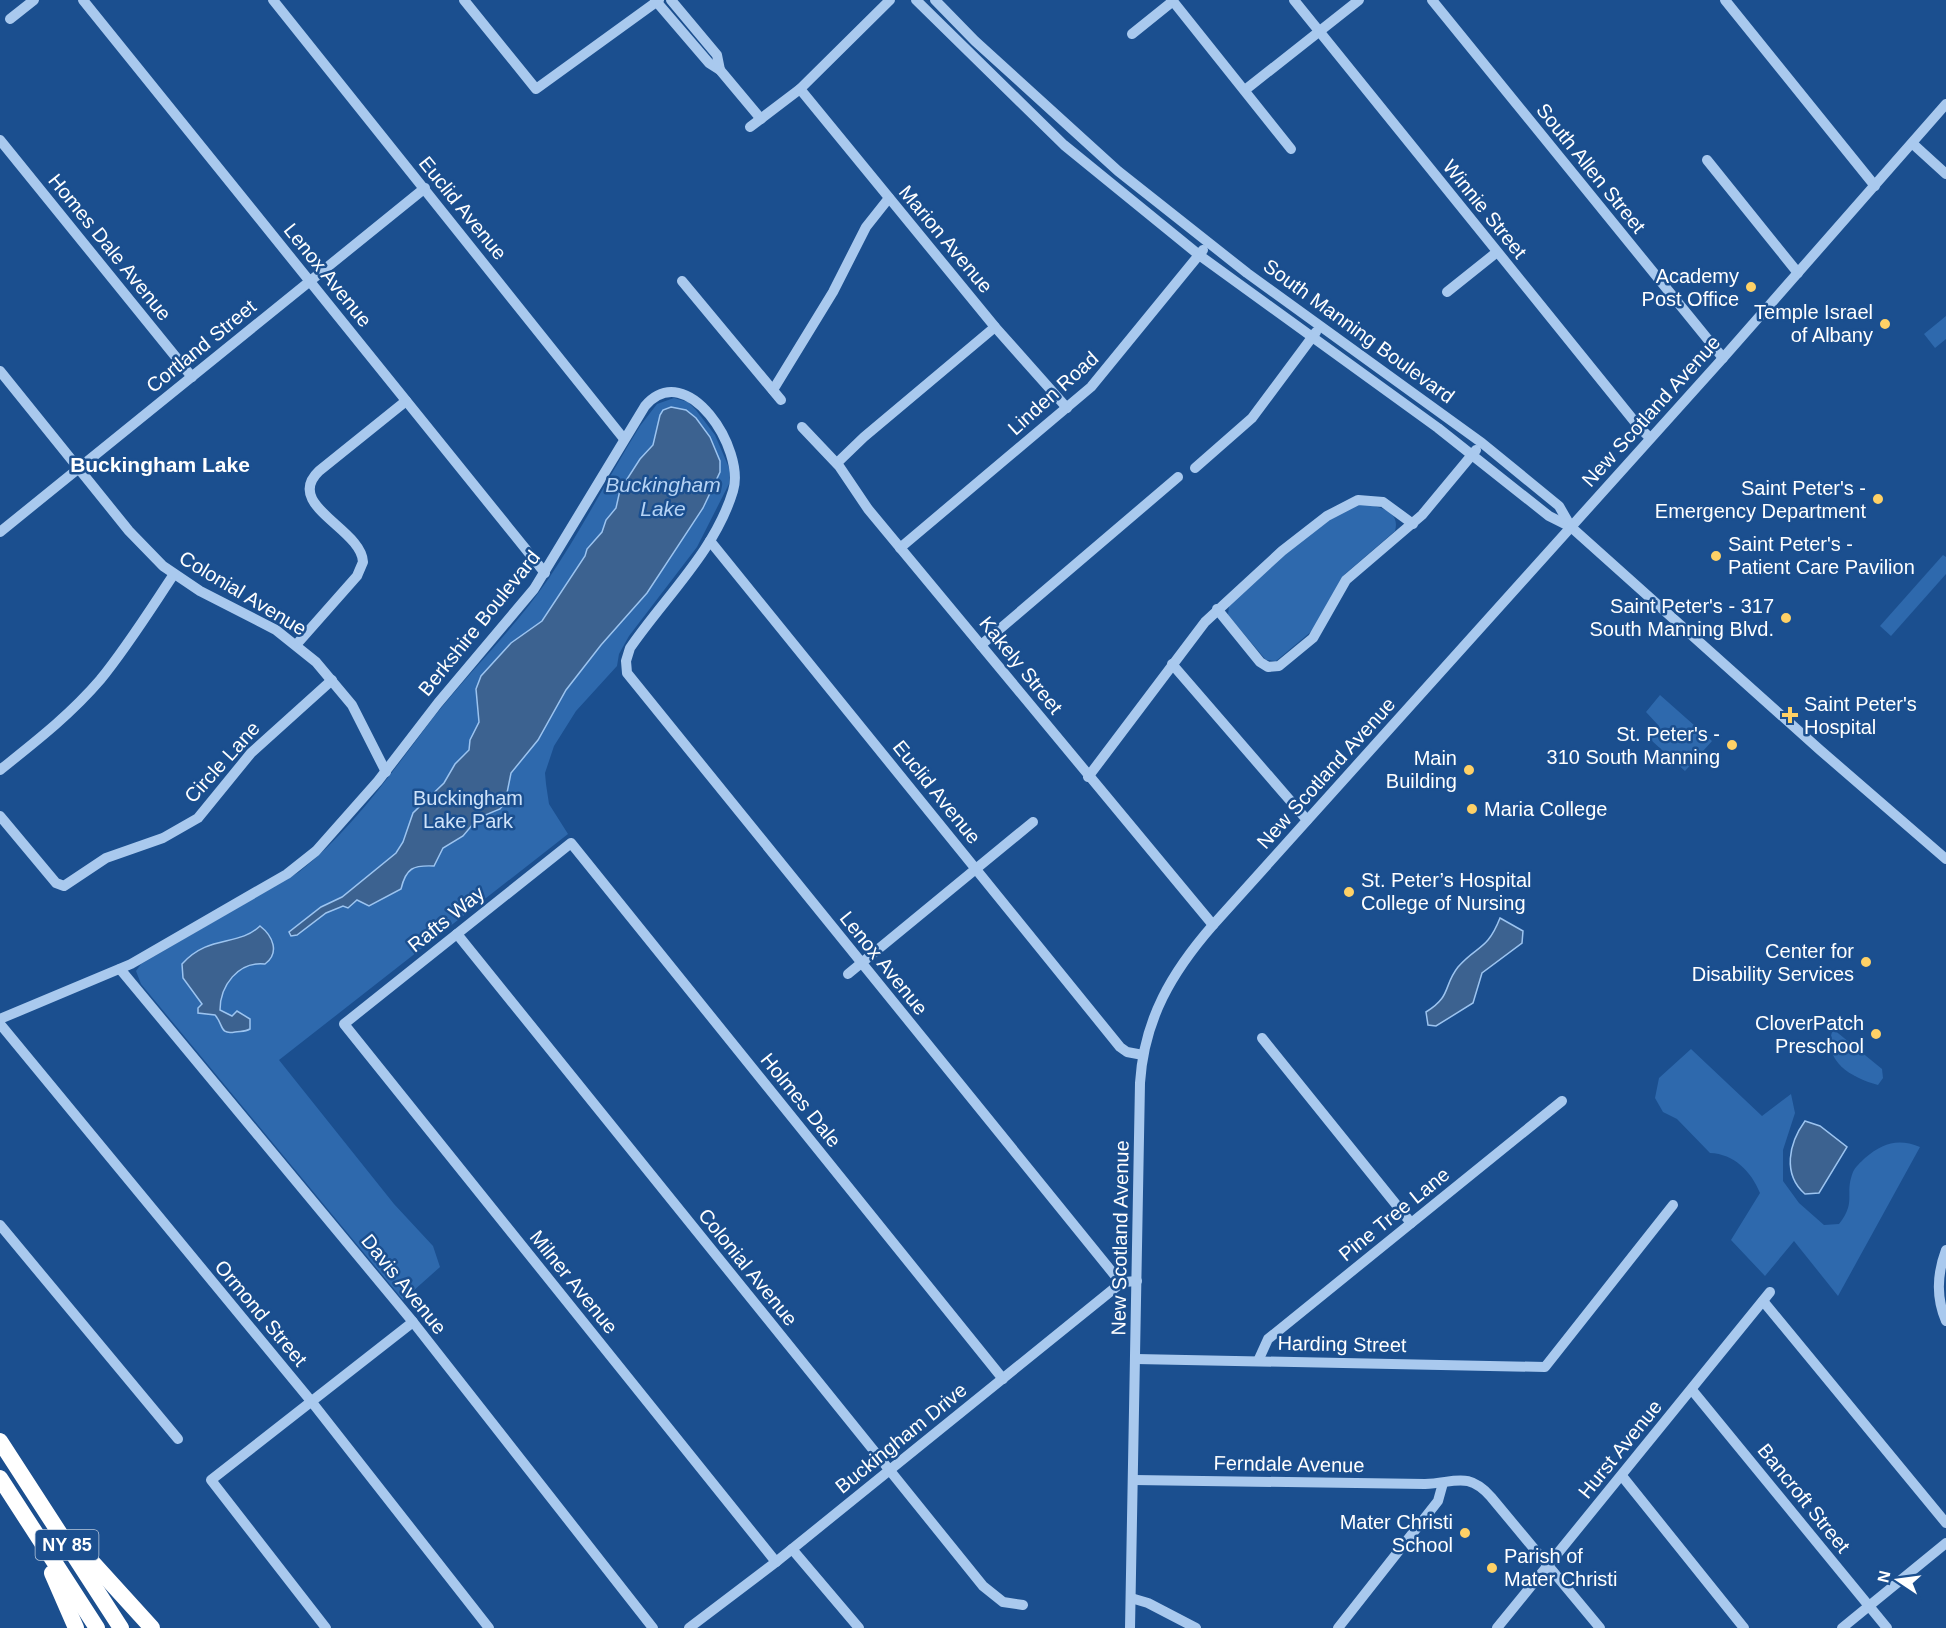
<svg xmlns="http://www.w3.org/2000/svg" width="1946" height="1628" viewBox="0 0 1946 1628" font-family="Helvetica,sans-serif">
<rect width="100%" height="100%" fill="#1b4f8f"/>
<g fill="#2e69ad">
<path d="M 1946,316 L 1946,339 L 1935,348 L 1924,334 Z"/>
<path d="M 674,398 L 688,402 L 696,410 L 715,435 L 730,470 L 729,484 L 697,547 L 629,636 L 619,654 L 617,666 L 576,711 L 554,746 L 545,773 L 546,784 L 549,804 L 568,834 L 279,1060 L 394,1204 L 433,1246 L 440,1267 L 403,1300 L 141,984 L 136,971 L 141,964 L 299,872 C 353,829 392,772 433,718 C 470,671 515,628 549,578 C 582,529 609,476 640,426 L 657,404 Z"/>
<path d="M 1362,504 C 1377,506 1401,510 1395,531 L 1345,574 L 1313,630 L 1276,661 L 1266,660 L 1228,615 L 1229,606 C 1249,581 1332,510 1362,504 Z"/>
<path d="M 1943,555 L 1946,557 L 1946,574 L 1891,636 L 1880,626 Z"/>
<path d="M 1660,695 L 1712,741 L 1685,771 L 1651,740 L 1659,726 L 1646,712 Z"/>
<path d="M 1833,1029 L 1882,1069 L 1883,1078 L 1878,1085 C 1852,1078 1821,1061 1833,1029 Z"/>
<path d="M 1691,1049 L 1762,1116 L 1791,1094 L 1795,1113 L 1783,1150 L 1783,1181 L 1799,1203 L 1824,1225 L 1839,1224 C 1857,1201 1844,1195 1853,1172 C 1855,1167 1861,1162 1865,1158 C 1883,1143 1898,1138 1920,1147 L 1838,1296 L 1794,1241 L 1765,1276 L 1731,1240 L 1760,1193 C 1751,1171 1734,1154 1710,1153 L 1677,1119 L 1663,1112 L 1655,1098 L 1659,1078 Z"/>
</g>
<g fill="#3c6290" stroke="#9cc4f0" stroke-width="1.5">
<path d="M 671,407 L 686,410 L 696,418 L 710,437 L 720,461 L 720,472 L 703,508 L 647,593 L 601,645 L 566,690 L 538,740 L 511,773 L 505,803 L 500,809 L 478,818 L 463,836 L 443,848 L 434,866 C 413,865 406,868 401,889 L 369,906 L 357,900 L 348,908 L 343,906 L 326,913 L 297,935 L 291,936 L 289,932 L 321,907 L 342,897 L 396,853 L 403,842 L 413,813 L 444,783 L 455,764 L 469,750 L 470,740 L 479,722 L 476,689 L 481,676 L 511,643 L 542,621 L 585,556 L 587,549 L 602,532 L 606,520 L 616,508 L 620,490 L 640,459 L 653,445 L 660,415 L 663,410 Z"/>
<path d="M 1500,918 L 1523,931 L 1522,943 L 1482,973 L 1473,1003 L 1436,1026 L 1428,1025 L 1426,1012 C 1452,996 1443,986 1458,967 C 1477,945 1487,951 1500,918 Z"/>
<path d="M 260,926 C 273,936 280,953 265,964 C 238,961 220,986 220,1010 L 232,1016 L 237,1011 L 250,1019 L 250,1029 C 245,1032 241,1031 235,1032 C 219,1035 224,1025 215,1015 L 198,1013 L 198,1008 L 202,1004 L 183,978 L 182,964 C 209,934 238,947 260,926 Z"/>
<path d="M 1805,1121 L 1820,1126 L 1847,1147 L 1819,1193 L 1805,1194 C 1782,1174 1789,1143 1805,1121 Z"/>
</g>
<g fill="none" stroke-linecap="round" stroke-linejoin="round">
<g stroke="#a9c9ee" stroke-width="10">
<path d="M 83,0 L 545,573"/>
<path d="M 273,0 L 624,439"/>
<path d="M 464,0 L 536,89 L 659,0"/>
<path d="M 655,0 L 709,63 L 720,70 L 761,119"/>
<path d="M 671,0 L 717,55 L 720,70"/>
<path d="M 916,0 L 1064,145 L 1199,255 L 1438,428 L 1549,516 L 1571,527 L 1820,750 L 1946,859"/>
<path d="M 935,0 L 975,41 L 1118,171 L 1247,273 L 1482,443 L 1559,506 L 1571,527"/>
<path d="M 1172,0 L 1291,149"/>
<path d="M 1294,0 L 1639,427 L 1650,438"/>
<path d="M 1432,0 L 1723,358"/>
<path d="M 1725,0 L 1875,186"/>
<path d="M 10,19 L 34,0"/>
<path d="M 1132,34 L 1173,1"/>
<path d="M 800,89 L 995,327 L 1067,408"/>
<path d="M 1245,90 L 1359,0"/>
<path d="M 750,127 L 800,89 L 890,0"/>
<path d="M 0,140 L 192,377"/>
<path d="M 1913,144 L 1946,174"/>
<path d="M 1707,160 L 1798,273"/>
<path d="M 682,281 L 781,400"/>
<path d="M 1447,292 L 1497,252"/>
<path d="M 0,371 L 129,531 L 163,566 L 200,591 L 276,630 L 316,662 L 352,705 L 386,772"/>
<path d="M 773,390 L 833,292 L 866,227 L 889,198"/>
<path d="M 802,427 L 839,466 L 868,509 L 1213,925"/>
<path d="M 837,463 L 864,437 L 995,327"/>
<path d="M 1195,468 L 1252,418 L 1316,332"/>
<path d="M 0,532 L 425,188"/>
<path d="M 710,541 L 1120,1047 L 1127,1052 L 1143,1055"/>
<path d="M 900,548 L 1091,387 L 1203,250"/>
<path d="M 1217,609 L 1260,662 L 1268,667 L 1279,666 L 1313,638 L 1346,580 L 1422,515 L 1476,450"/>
<path d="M 296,645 L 357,576 L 363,562 C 362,529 283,505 319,471 L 406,401"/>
<path d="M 981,645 L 1178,477"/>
<path d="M 1172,664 L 1307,820"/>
<path d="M 0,770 C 35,742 70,715 100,680 C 127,647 150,610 174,574"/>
<path d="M 1088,777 L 1205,622 L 1282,551 L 1327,516 L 1358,500 L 1383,502 L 1413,524"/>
<path d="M 0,816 L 56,883 L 64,886 L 106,858 L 163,838 L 198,818 L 251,753 L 332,680"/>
<path d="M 457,934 L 983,1586 L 1003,1602 L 1023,1605"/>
<path d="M 120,969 L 413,1322 L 653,1628"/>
<path d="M 848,974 L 1033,822"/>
<path d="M 0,1019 L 131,964 L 287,874 L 316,851 L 378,781 L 438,703 L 534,589 L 645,406 C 687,357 746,450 733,491 C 715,551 665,597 630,648 L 626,661 L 627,673 L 1121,1283"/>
<path d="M 0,1024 L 311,1401 L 489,1628"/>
<path d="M 1262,1038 L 1411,1223"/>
<path d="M 0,1225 L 178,1439"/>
<path d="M 1946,1250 C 1937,1274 1936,1298 1946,1321"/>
<path d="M 1763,1301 L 1946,1523"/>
<path d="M 1136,1359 L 1545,1367 L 1673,1205"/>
<path d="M 1258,1361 L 1268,1339 L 1562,1101"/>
<path d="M 1692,1390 L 1887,1628"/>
<path d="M 1622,1476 L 1744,1628"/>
<path d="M 1134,1480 L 1425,1484 C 1455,1483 1468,1471 1491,1497 L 1600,1628"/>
<path d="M 792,1549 L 859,1628"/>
<path d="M 776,1562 L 344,1024 L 571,843 L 1003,1379"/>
<path d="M 1131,1598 L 1148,1603 L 1196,1628"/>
<path d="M 326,1628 L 211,1480 L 413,1322"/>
<path d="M 689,1628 L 776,1562 L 1116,1287 L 1124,1282 L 1137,1281"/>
<path d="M 1130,1628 L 1140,1083 C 1144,1019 1172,972 1213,925 L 1723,358 L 1946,104"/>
<path d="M 1338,1628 L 1438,1501 L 1443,1483"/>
<path d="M 1497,1628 L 1770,1292"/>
<path d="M 1842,1628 L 1946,1543"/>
</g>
<g stroke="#fff" stroke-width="16">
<path d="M 0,1441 L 121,1628"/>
<path d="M 0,1478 L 97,1628"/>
<path d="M 82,1551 L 152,1628"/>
<path d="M 52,1573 L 76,1628"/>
</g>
</g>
<g fill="#ffd166" stroke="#1b4f8f" stroke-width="2">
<circle cx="1751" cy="287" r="6"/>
<circle cx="1885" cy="324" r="6"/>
<circle cx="1878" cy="499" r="6"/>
<circle cx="1716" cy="556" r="6"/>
<circle cx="1786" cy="618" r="6"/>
<path d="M1787 706h6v6h6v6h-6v6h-6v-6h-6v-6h6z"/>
<circle cx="1732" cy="745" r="6"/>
<circle cx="1469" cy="770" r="6"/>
<circle cx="1472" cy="809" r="6"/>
<circle cx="1349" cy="892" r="6"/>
<circle cx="1866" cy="962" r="6"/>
<circle cx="1876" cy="1034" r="6"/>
<circle cx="1465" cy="1533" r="6"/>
<circle cx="1492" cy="1568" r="6"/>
</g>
<g text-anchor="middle" stroke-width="5" stroke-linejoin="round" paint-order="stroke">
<rect fill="#1b4f8f" stroke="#bbcadd" stroke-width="1.5" x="35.5" y="1530" width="63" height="30" rx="4.5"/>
<g font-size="18" font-weight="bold" fill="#fff">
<text x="67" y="1551">NY 85</text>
</g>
<g font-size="20" fill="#fff" stroke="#1b4f8f">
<text transform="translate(1591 168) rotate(51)" y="7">South Allen Street</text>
<text transform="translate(463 208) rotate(51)" y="7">Euclid Avenue</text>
<text transform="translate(1485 209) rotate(51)" y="7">Winnie Street</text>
<text transform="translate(946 239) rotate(50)" y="7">Marion Avenue</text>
<text transform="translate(110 247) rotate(51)" y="7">Homes Dale Avenue</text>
<text transform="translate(328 275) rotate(51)" y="7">Lenox Avenue</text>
<text transform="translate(1359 331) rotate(36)" y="7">South Manning Boulevard</text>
<text transform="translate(201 346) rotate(-39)" y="7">Cortland Street</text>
<text transform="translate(1053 393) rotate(-42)" y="7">Linden Road</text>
<text transform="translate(1651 411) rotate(-48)" y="7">New Scotland Avenue</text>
<text transform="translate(243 593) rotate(31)" y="7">Colonial Avenue</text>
<text transform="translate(479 623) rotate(-51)" y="7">Berkshire Boulevard</text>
<text transform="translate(1021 665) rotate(51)" y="7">Kakely Street</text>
<text transform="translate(222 762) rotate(-48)" y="7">Circle Lane</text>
<text transform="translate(1326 773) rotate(-48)" y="7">New Scotland Avenue</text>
<text transform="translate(937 792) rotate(51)" y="7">Euclid Avenue</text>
<text transform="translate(446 919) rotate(-39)" y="7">Rafts Way</text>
<text transform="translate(884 963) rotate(51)" y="7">Lenox Avenue</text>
<text transform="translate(801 1100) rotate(51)" y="7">Holmes Dale</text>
<text transform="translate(1394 1214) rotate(-39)" y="7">Pine Tree Lane</text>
<text transform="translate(1120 1238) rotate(-89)" y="7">New Scotland Avenue</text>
<text transform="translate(748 1267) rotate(51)" y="7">Colonial Avenue</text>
<text transform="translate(574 1282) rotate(51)" y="7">Milner Avenue</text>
<text transform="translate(404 1284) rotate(51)" y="7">Davis Avenue</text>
<text transform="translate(261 1313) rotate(50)" y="7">Ormond Street</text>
<text transform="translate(1342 1344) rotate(1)" y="7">Harding Street</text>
<text transform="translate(901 1438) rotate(-39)" y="7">Buckingham Drive</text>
<text transform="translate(1620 1449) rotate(-51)" y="7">Hurst Avenue</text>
<text transform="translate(1289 1464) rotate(1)" y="7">Ferndale Avenue</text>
<text transform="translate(1804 1498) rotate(51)" y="7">Bancroft Street</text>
</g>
<g font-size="20" fill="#fff" stroke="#1b4f8f" text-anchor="end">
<text x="1739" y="283">Academy<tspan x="1739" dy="23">Post Office</tspan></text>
<text x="1873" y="319">Temple Israel<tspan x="1873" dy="23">of Albany</tspan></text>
<text x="1866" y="495">Saint Peter's -<tspan x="1866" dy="23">Emergency Department</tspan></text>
<text x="1728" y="551" text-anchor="start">Saint Peter's -<tspan x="1728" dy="23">Patient Care Pavilion</tspan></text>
<text x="1774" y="613">Saint Peter's - 317<tspan x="1774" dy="23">South Manning Blvd.</tspan></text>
<text x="1804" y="711" text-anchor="start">Saint Peter's<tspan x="1804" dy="23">Hospital</tspan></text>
<text x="1720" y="741">St. Peter's -<tspan x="1720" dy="23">310 South Manning</tspan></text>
<text x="1457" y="765">Main<tspan x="1457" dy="23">Building</tspan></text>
<text x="1484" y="816" text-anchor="start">Maria College</text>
<text x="1361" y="887" text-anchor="start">St. Peter’s Hospital<tspan x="1361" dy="23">College of Nursing</tspan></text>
<text x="1854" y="958">Center for<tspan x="1854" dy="23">Disability Services</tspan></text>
<text x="1864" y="1030">CloverPatch<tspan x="1864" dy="23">Preschool</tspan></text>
<text x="1453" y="1529">Mater Christi<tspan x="1453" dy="23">School</tspan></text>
<text x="1504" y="1563" text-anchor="start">Parish of<tspan x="1504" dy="23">Mater Christi</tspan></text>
</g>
<g font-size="20" fill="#cfe3fa" stroke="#1b4f8f">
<text x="468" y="805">Buckingham<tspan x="468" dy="23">Lake Park</tspan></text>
</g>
<g font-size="21" font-weight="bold" fill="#fff" stroke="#1b4f8f">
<text x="160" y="472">Buckingham Lake</text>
</g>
<g font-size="21" font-style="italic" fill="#b5d3f5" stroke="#1b4f8f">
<text x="663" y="492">Buckingham<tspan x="663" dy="24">Lake</tspan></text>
</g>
</g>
<g transform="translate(1898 1580) rotate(283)" stroke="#1b4f8f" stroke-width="4.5" paint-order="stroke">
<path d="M0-4.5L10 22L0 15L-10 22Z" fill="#ffffff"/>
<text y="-9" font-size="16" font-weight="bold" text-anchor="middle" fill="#ffffff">N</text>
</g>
</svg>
